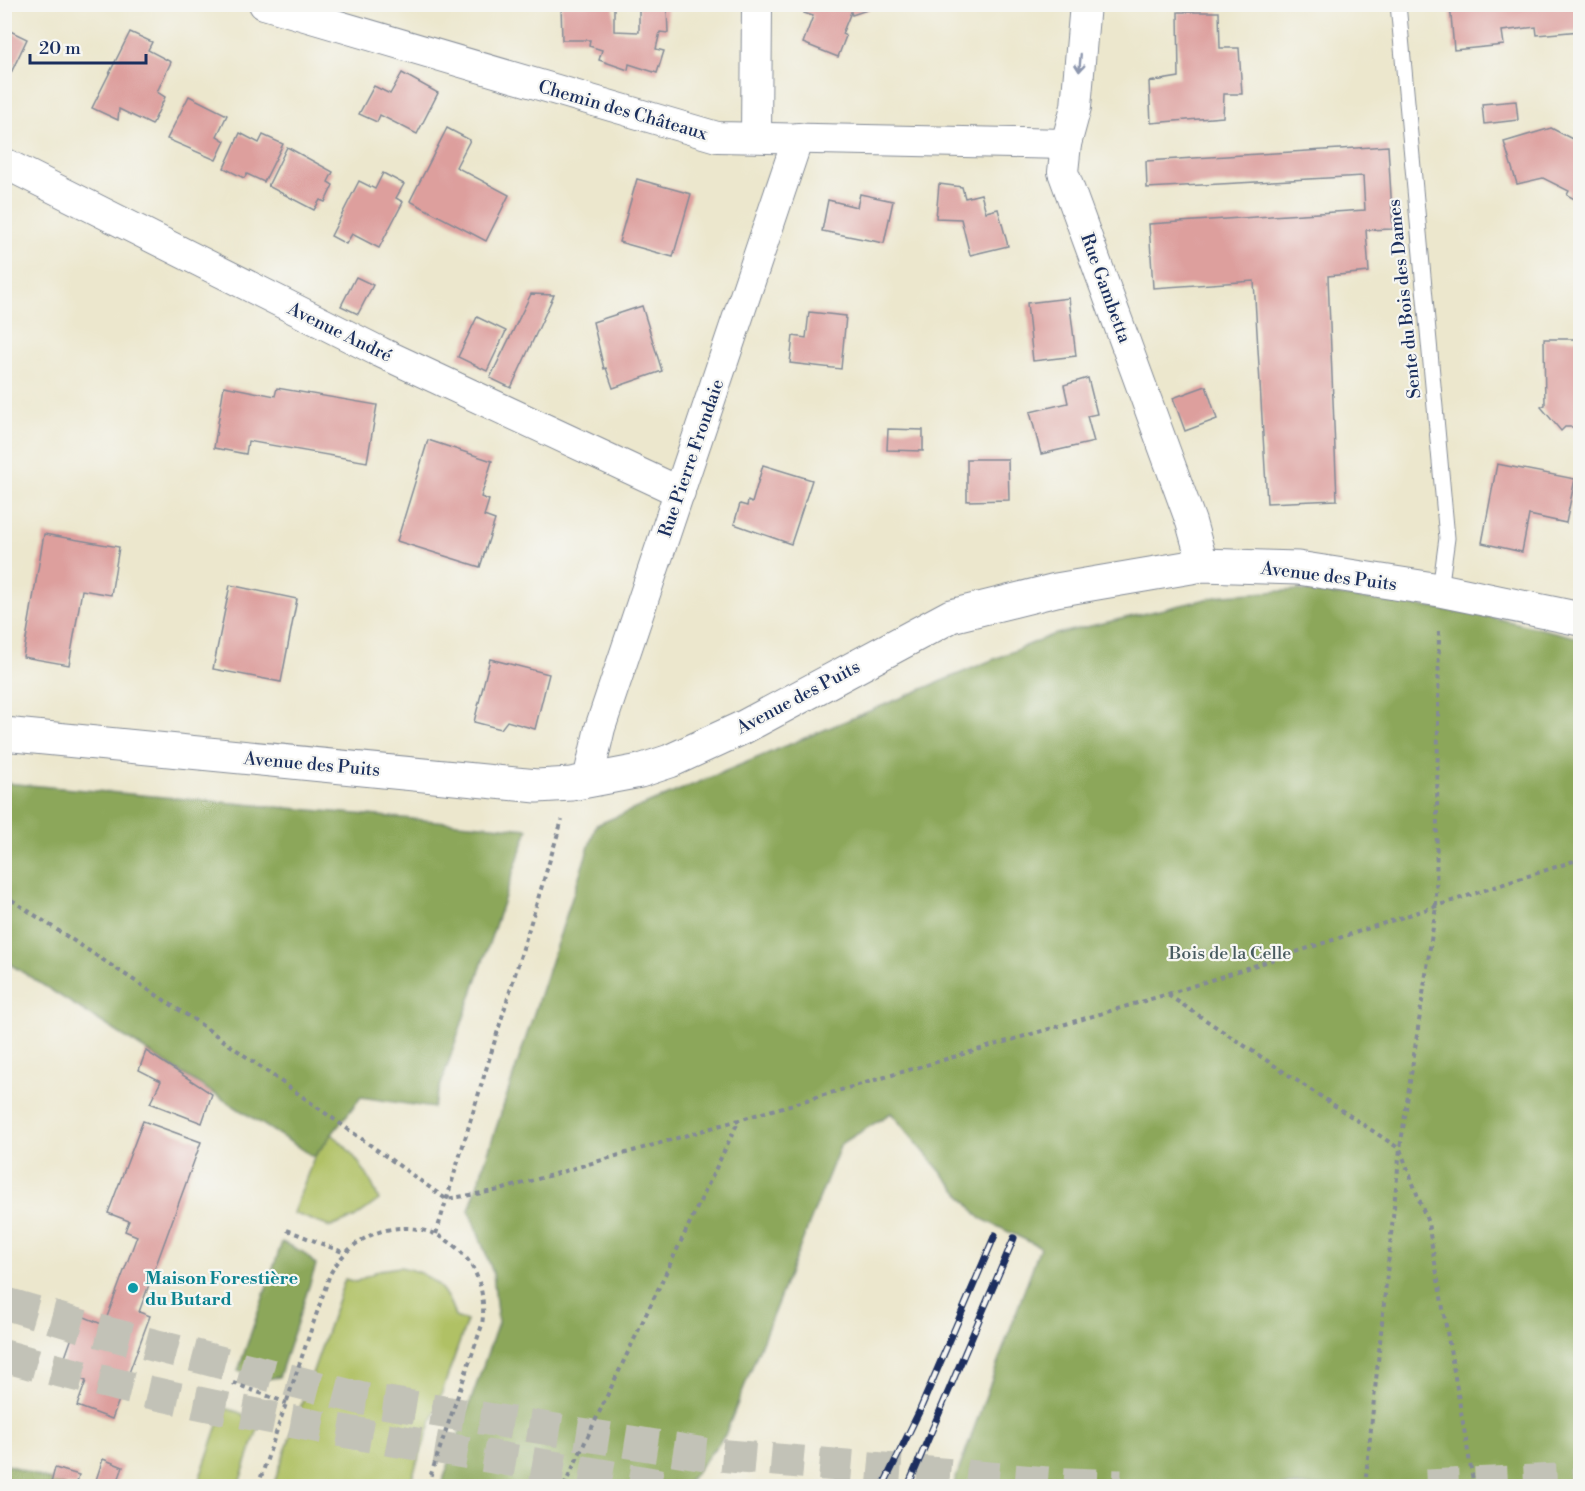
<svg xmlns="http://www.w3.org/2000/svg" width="1585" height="1491" viewBox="0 0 1585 1491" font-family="'Libre Bodoni',serif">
<rect width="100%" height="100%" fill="#f6f6f2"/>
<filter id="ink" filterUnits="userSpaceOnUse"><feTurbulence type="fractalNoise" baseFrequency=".0167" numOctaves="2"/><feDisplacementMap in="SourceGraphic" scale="12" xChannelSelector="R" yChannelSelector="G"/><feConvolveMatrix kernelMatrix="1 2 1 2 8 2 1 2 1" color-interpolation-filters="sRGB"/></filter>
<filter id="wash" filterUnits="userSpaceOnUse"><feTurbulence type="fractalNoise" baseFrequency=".008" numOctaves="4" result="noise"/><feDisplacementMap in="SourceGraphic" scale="24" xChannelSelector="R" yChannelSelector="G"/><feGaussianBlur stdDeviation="1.35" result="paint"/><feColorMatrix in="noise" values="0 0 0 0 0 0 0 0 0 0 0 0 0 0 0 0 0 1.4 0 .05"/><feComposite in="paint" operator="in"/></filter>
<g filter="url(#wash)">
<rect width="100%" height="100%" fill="#ece7cd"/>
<g fill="#b0c165" stroke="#667862" stroke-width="1.5">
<path d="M 332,1134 C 354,1153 369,1173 379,1200 L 354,1218 L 330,1227 L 293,1213 L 314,1157 Z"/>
<path d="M 400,1267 C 429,1272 448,1289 455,1317 L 467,1321 L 409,1486 L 273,1486 L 345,1279 L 356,1282 L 379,1270 Z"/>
<path d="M 224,1408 L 238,1412 L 259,1426 L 238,1486 L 197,1486 Z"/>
</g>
<g fill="#8ca75a" stroke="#546b5c" stroke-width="1.5">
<path d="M 1298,590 L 1478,614 L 1580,638 L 1580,1486 L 953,1486 L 1040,1247 L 980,1218 L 891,1113 L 841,1144 L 725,1435 L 685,1486 L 441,1486 L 498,1323 L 493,1273 L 469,1210 L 596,825 L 1052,635 L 1224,595 Z"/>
<path d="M 5,783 L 528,829 L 433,1108 L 361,1097 L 314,1157 L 5,961 Z"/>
<path d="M 282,1242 L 303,1252 L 316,1265 L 279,1377 L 266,1379 L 238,1371 Z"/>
<path d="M 5,1464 L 66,1486 L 5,1486 Z"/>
</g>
<g id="blocks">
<g fill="#dd9f9d">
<path d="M 639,4 L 670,4 L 670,8 L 667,8 L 668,33 L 660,32 L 656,49 L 664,51 L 657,73 L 629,64 L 628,70 L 599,60 L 602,50 L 589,46 L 590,40 L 562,40 L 561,5 L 614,5 L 614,31 L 639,32 Z"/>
<path d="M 808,4 L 882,4 L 882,5 L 852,15 L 851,12 L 842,34 L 846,36 L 838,57 L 803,43 L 813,16 L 804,13 Z"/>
<path d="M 1450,4 L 1579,4 L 1580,31 L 1537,35 L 1536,27 L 1502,31 L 1504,45 L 1454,50 Z"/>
<path d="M 1178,12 L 1219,12 L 1220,48 L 1239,48 L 1242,94 L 1224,94 L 1223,117 L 1151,123 L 1149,82 L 1179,77 Z"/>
<path d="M 4,28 L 27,39 L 9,77 L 4,75 Z"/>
<path d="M 130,32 L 152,42 L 148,50 L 171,62 L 157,92 L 165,97 L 152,125 L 119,109 L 118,120 L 92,108 Z"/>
<path d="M 402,73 L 438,93 L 417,134 L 380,115 L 377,122 L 359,114 L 374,86 L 390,94 Z"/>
<path d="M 189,96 L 227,115 L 217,136 L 225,141 L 216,160 L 167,139 Z"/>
<path d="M 1516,101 L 1518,120 L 1484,124 L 1482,104 Z"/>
<path d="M 447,128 L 470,140 L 456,167 L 509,195 L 486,241 L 410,201 Z"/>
<path d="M 1551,128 L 1580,143 L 1580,202 L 1567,195 L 1569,191 L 1543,178 L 1517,184 L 1504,142 Z"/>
<path d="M 240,133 L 259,143 L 263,135 L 283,144 L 264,182 L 247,174 L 244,178 L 224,168 Z"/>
<path d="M 1388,146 L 1393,229 L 1366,230 L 1369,272 L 1328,276 L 1337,500 L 1267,503 L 1254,281 L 1153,288 L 1149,224 L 1365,210 L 1363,176 L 1147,188 L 1146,161 Z"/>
<path d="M 287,147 L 333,172 L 328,182 L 333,185 L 325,202 L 320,200 L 314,210 L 268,186 Z"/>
<path d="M 383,173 L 404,184 L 396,198 L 403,202 L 379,248 L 352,234 L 346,244 L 331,236 L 359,181 L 375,189 Z"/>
<path d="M 637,179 L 691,194 L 673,257 L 619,242 Z"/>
<path d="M 939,184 L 962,187 L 965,198 L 981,194 L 986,212 L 998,209 L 1008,246 L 970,255 L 961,219 L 936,218 Z"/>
<path d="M 860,194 L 893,201 L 884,243 L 822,231 L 828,200 L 857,207 Z"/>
<path d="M 356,277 L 373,285 L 358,314 L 341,306 Z"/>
<path d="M 531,294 L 554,295 L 511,388 L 490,378 Z"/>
<path d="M 1069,298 L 1076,356 L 1033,361 L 1027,303 Z"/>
<path d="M 642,306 L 662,371 L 613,388 L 606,368 L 604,369 L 593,322 Z"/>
<path d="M 809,312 L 846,316 L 841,369 L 790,363 L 793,336 L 806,338 Z"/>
<path d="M 477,317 L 506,331 L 487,371 L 458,357 Z"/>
<path d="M 1544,339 L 1580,339 L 1580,427 L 1565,427 L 1561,431 L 1541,407 L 1545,405 Z"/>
<path d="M 1088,378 L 1097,414 L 1087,416 L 1094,442 L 1041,454 L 1030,412 L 1068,403 L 1064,385 Z"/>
<path d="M 224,386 L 275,396 L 277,388 L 377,405 L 367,462 L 248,441 L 246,454 L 214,448 Z"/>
<path d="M 1206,386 L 1217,419 L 1185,431 L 1173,398 Z"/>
<path d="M 888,429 L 923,430 L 923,451 L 887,450 Z"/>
<path d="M 428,440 L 492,461 L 481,497 L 489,500 L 484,516 L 495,520 L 480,567 L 397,541 Z"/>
<path d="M 967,459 L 1008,459 L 1009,500 L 967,501 Z"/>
<path d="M 1497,464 L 1575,479 L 1566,523 L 1529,515 L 1522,552 L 1482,543 Z"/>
<path d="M 763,465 L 812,480 L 791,544 L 734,524 L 740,504 L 747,506 L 748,501 L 752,503 Z"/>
<path d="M 44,534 L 119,547 L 111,595 L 82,590 L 69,665 L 23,657 Z"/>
<path d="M 230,585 L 297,599 L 281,682 L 213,669 Z"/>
<path d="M 490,659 L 549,674 L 535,729 L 507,721 L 501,729 L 474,722 Z"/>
<path d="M 146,1051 L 212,1094 L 202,1123 L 150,1103 L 161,1081 L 139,1070 Z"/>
<path d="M 143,1121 L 201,1142 L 139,1312 L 150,1316 L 112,1419 L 77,1406 L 86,1381 L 60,1371 L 80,1315 L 104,1325 L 137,1236 L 125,1231 L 129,1221 L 108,1213 Z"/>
<path d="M 103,1459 L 123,1467 L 116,1486 L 94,1486 Z"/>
<path d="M 55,1468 L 79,1475 L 76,1486 L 51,1483 Z"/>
</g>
</g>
</g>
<g filter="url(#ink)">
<use href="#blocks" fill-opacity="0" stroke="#848b96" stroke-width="1.5"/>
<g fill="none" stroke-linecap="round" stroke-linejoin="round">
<g stroke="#c2c2b7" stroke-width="33" stroke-dasharray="33 16" stroke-linecap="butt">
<path d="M 4,1303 L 95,1330 L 363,1399 L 705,1454 L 1049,1483 L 1121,1486"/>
<path d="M 4,1356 C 220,1416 445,1448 665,1486"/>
<path d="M 1426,1486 L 1580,1479"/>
</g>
<defs>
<path id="service" d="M 1398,4 L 1447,538 L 1440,590"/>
<g id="minor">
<path d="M 264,4 L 717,137 L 1066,144"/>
<path d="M 1085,4 L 1076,107 L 1066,144 L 1063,172 L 1191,522 L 1203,565"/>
<path d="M 756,137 L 757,4"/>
<path d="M 4,163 L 380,352 L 680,492"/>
<path d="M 588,780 L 600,728 L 798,138"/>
</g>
<path id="tertiary" d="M 4,734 L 537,786 L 571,784 L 640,771 L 670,761 L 742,728 L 951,616 L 1056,590 L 1203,565 L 1298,568 L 1440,590 L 1580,619"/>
</defs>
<use href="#service" stroke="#848b96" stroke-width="17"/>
<use href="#minor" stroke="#848b96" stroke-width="32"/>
<use href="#tertiary" stroke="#848b96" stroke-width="35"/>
<g stroke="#848b96" stroke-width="4" stroke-dasharray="4.5 4.5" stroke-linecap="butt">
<path d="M 4,895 L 196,1021 L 446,1199 L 500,1190 L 1168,994 L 1580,859"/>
<path d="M 1168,995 L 1400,1149 L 1428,1223 L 1474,1486"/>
<path d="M 287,1230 L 345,1253"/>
<path d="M 436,1234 L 562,820"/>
<path d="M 233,1383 L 287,1403"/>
<path d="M 258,1486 L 330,1274 C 378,1190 496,1229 482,1325 L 427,1486"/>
<path d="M 564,1486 L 739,1120"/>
<path d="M 1365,1486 L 1400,1149 L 1436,907 L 1439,627"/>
</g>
<use href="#service" stroke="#fff" stroke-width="15"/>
<use href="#minor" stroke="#fff" stroke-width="30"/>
<use href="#tertiary" stroke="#fff" stroke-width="33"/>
<defs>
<g id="rail">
<path d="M 883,1486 L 919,1412 L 995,1235"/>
<path d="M 908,1486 L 1014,1238"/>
</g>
</defs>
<use href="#rail" stroke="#1b2f5e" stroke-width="7"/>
<use href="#rail" stroke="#f6f6f2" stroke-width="4.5" stroke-dasharray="14" stroke-linecap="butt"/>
</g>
<defs><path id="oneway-shaft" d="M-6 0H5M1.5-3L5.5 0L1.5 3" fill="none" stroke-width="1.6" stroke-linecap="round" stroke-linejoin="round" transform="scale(1.5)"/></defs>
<use stroke="#8d97ae" href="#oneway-shaft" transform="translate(1080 63) rotate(95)"/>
</g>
<circle fill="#0f9aa8" stroke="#f6f6f2" stroke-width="2" cx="133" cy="1288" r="6"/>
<g text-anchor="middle" stroke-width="4.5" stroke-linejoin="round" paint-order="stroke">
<g font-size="18" fill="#1b2f5e" stroke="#f6f6f2">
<text transform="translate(623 110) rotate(16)" y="6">Chemin des Châteaux</text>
<text transform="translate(1106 288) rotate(70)" y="6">Rue Gambetta</text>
<text transform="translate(1404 299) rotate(-96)" y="6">Sente du Bois des Dames</text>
<text transform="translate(340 332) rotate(26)" y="6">Avenue André</text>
<text transform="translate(691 458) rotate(-71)" y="6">Rue Pierre Frondaie</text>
<text transform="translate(1329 576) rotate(7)" y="6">Avenue des Puits</text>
<text transform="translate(798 697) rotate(-28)" y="6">Avenue des Puits</text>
<text transform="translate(312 764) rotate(5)" y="6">Avenue des Puits</text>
</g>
<g font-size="18" fill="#485b60" stroke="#f6f6f2">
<text x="1230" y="959">Bois de la Celle</text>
</g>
<g font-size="18" font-weight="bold" fill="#0d838f" stroke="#f6f6f2" text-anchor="start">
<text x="145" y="1284">Maison Forestière<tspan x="145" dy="21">du Butard</tspan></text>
</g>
</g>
<rect width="1585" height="1491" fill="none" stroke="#f6f6f2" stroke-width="24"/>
<path d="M30 54v9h116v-9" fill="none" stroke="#1b2f5e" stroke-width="3"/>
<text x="39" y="54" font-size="18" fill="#1b2f5e" stroke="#f6f6f2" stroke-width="4.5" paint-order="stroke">20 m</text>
</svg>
